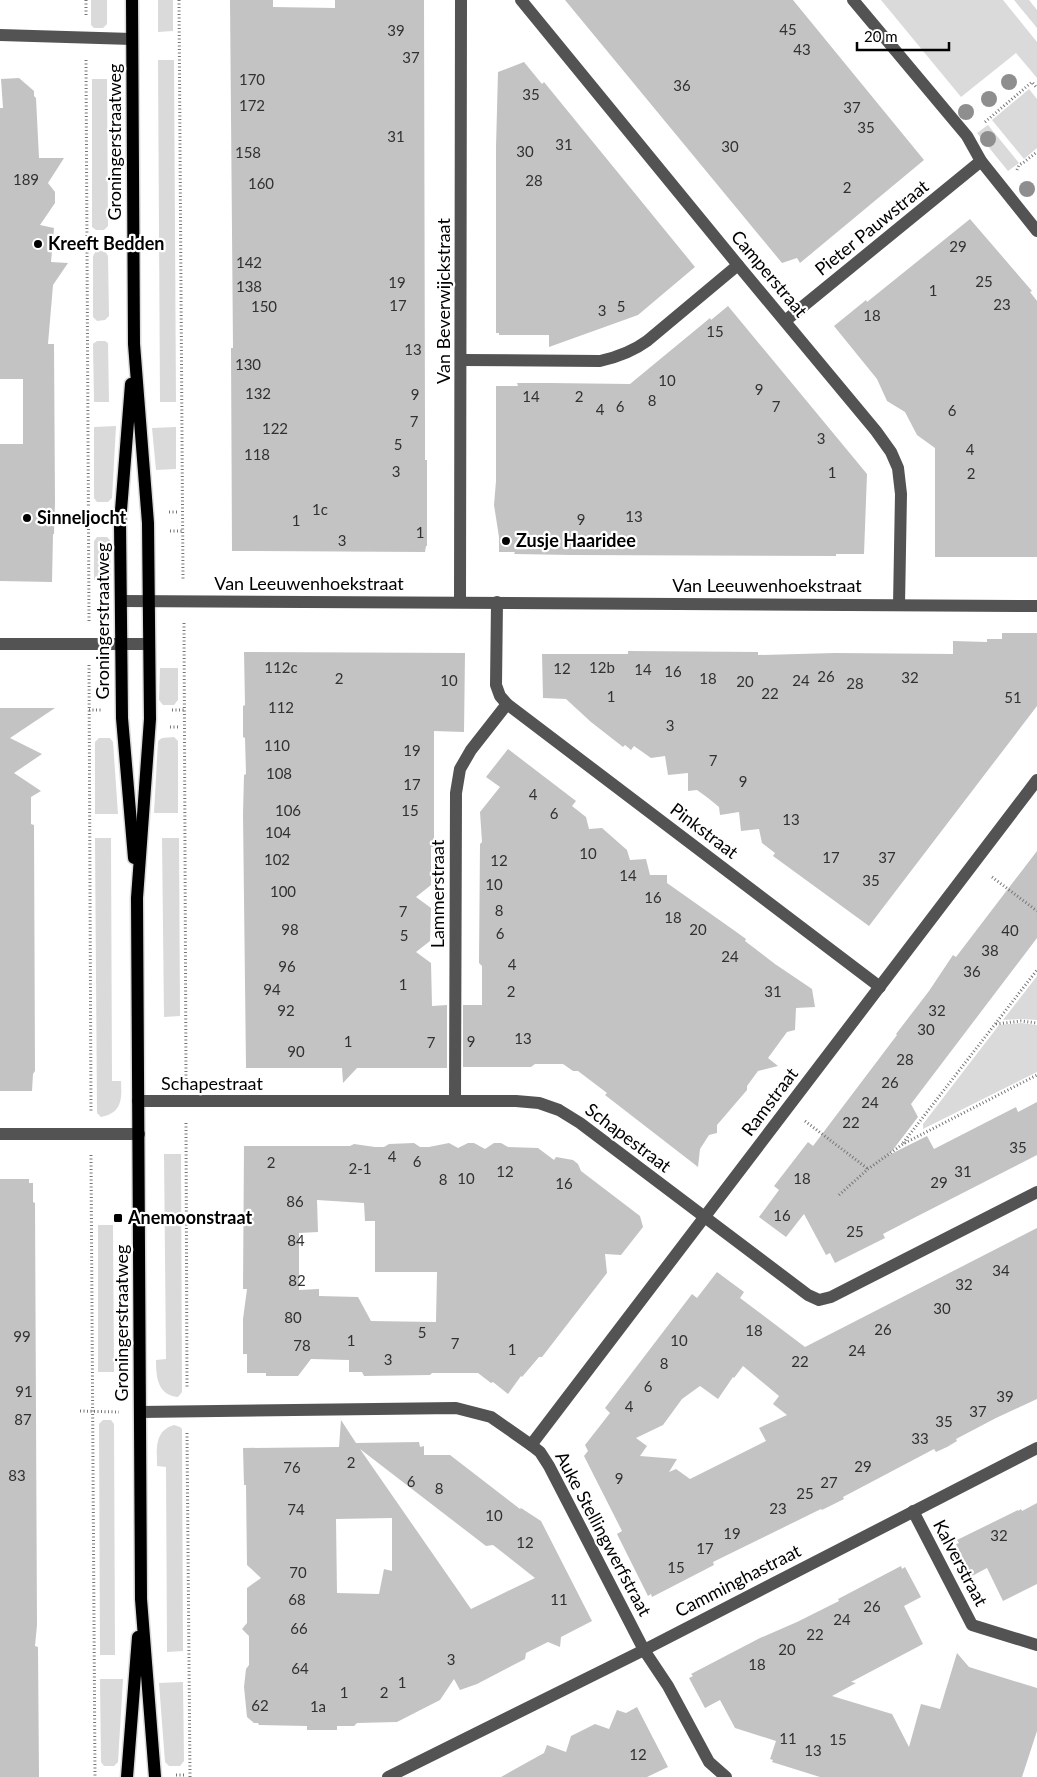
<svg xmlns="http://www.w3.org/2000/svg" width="1037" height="1777" viewBox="0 0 1037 1777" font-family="Lato,sans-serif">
<rect width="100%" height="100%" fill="#fff"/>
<g fill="#dadada">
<path d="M 91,0 L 107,0 L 107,24 L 103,28 L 94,28 L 91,25 Z"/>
<path d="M 158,0 L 173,0 L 173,31 L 158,32 Z"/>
<path d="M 881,0 L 1003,0 L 1037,42 L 1037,78 L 1016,53 L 961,97 Z"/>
<path d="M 1014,0 L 1029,0 L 1037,10 L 1037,28 Z"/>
<path d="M 158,60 L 174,60 L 176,402 L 160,402 Z"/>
<path d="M 92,79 L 107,79 L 108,226 L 104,230 L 96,230 L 92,227 Z"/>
<path d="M 1029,89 L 1037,99 L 1037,148 L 1024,159 L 992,120 Z"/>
<path d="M 988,125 L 1019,163 L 1008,171 L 977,133 Z"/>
<path d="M 96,251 L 105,251 L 108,256 L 109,316 L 105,320 L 97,321 L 93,317 L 93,256 Z"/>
<path d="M 97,341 L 105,341 L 108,343 L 109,402 L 94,402 L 93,344 Z"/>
<path d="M 116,426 L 112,498 L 108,502 L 97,502 L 94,498 L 94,427 Z"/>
<path d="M 176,427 L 176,469 L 156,470 L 152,428 Z"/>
<path d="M 97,537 L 107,537 L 110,540 L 111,580 L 94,580 L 94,541 Z"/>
<path d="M 160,668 L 178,668 L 178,700 L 174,705 L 163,705 L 159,700 Z"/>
<path d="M 174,737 L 178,741 L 178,813 L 154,813 L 158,741 L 162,738 Z"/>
<path d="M 99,738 L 110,738 L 113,742 L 118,814 L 95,814 L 95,742 Z"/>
<path d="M 95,838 L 111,838 L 112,1081 L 121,1081 C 122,1099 122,1113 101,1117 L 97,1113 Z"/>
<path d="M 162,838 L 179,838 L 180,1016 L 164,1017 Z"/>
<path d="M 1037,976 L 1037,1020 L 1021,1019 L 1003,1020 Z"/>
<path d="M 1021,1023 L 1037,1025 L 1037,1072 L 923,1129 L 923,1124 L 999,1025 Z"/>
<path d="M 164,1154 L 181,1154 L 182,1392 L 178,1397 C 157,1395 156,1376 156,1360 L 166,1359 Z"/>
<path d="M 98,1225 L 113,1225 L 114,1372 L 98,1372 Z"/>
<path d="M 103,1420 L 111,1420 L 114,1424 L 115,1655 L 100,1655 L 99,1424 Z"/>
<path d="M 174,1425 L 180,1427 L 182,1429 L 183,1651 L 167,1652 L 166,1467 L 157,1466 C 157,1449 154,1431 174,1425 Z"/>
<path d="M 100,1679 L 123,1679 L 118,1762 L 114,1766 L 104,1766 L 101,1762 Z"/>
<path d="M 183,1682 L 184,1761 L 180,1766 L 169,1766 L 165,1762 L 159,1683 Z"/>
</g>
<g fill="#c3c3c3" fill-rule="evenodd">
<path d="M 230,0 L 273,0 L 273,7 L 335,8 L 335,0 L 424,0 L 425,427 L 425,460 L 427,460 L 427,546 L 426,546 L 425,552 L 232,551 L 231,348 L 233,348 Z"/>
<path d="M 565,0 L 793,0 L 924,160 L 800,263 L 797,258 L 782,263 Z"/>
<path d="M 524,62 L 542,84 L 544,82 L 695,267 L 638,315 L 549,347 L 549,335 L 499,335 L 499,333 L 496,333 L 496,147 L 498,72 Z"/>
<path d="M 19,78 L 34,91 L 34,96 L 36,98 L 39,158 L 64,158 L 48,183 L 55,192 L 55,203 L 40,225 L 54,228 L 51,262 L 68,263 L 53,285 L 48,344 L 54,344 L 55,502 L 54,534 L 53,534 L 52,582 L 0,581 L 0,444 L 23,444 L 23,379 L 0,379 L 0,108 L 3,108 L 1,79 Z"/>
<path d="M 970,219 L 1032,291 L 1030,292 L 1037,301 L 1037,557 L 935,557 L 935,448 L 917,435 L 905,412 L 887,401 L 877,379 L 834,326 L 866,300 L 867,302 Z"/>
<path d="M 728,306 L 867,474 L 864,554 L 836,554 L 836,556 L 571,555 L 514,554 L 515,552 L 499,552 L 499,537 L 494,505 L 496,481 L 496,386 L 518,386 L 517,383 L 549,383 L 630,384 L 710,318 L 711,320 Z"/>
<path d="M 1002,633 L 1037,633 L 1037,706 L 869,926 L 773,856 L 775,853 L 762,843 L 759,829 L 741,831 L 739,812 L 720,815 L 719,807 L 708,798 L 697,790 L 688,791 L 688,773 L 668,775 L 665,756 L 651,758 L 634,746 L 631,750 L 625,745 L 623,747 L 591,722 L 566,699 L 543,698 L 542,654 L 628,654 L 628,651 L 758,652 L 758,655 L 835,653 L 953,654 L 953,641 L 987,642 L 987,639 L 1002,639 Z"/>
<path d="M 244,652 L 465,653 L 464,732 L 434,731 L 434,847 L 431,847 L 431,885 L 416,897 L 431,908 L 430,941 L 416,952 L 431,963 L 432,1006 L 447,1005 L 447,1068 L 357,1068 L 343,1083 L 342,1068 L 246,1068 L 243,814 L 244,775 L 246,774 L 245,738 L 243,737 L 243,706 L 245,705 Z"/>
<path d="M 0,708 L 55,708 L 10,738 L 42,754 L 14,773 L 41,791 L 31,797 L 31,824 L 34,825 L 35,1071 L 33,1074 L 32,1091 L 0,1091 Z"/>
<path d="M 508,749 L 576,801 L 572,806 L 586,817 L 589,829 L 602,828 L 627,850 L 630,860 L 646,859 L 650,875 L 667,875 L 667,883 L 735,931 L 746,939 L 745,941 L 775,964 L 812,989 L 815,1007 L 796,1008 L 795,1030 L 787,1032 L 768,1058 L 778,1066 L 758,1071 L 747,1086 L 747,1090 L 717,1125 L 717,1133 L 709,1135 L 700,1149 L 698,1167 L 605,1095 L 607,1093 L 578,1071 L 573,1071 L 563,1064 L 535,1064 L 531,1067 L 463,1067 L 463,1005 L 482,1005 L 482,966 L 479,963 L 480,844 L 482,842 L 480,812 L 500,787 L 486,777 Z"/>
<path d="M 1037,851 L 1037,938 L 911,1104 L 918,1117 L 889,1155 L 927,1136 L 934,1149 L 1016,1107 L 1018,1112 L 1037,1102 L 1037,1155 L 906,1222 L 883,1234 L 885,1238 L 835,1263 L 830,1253 L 826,1255 L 804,1214 L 786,1237 L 759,1217 L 779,1190 L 774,1186 L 808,1142 L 813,1146 L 897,1035 L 896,1034 L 929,991 L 953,955 L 956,957 Z"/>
<path d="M 414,1143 L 420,1147 L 429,1147 L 449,1143 L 458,1148 L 468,1143 L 474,1143 L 485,1149 L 494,1143 L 501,1143 L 508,1147 L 538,1148 L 554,1160 L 556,1157 L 573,1160 L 578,1164 L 581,1171 L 640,1216 L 643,1227 L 621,1255 L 605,1254 L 607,1273 L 542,1357 L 539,1357 L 522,1377 L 521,1376 L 508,1394 L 493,1382 L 491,1383 L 478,1373 L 432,1373 L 430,1375 L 364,1376 L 362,1372 L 349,1372 L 349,1360 L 311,1359 L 298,1376 L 266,1376 L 266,1373 L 247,1373 L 247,1354 L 243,1354 L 243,1319 L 247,1289 L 243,1289 L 244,1146 L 350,1146 L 354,1144 L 375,1147 L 384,1147 L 389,1144 ZM 317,1200 L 364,1203 L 365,1221 L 375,1221 L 375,1272 L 437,1272 L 436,1322 L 371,1321 L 358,1297 L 319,1296 L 319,1289 L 299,1290 L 299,1233 L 318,1232 Z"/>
<path d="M 0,1179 L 29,1179 L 29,1183 L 33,1183 L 33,1202 L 35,1203 L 37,1625 L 35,1646 L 38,1647 L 39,1777 L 0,1777 Z"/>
<path d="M 1037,1228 L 1037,1399 L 996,1418 L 956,1439 L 957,1441 L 947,1447 L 936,1452 L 934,1449 L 843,1497 L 844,1499 L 822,1510 L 821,1509 L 713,1562 L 714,1565 L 652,1597 L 651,1594 L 648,1596 L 617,1534 L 622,1531 L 584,1456 L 588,1451 L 585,1445 L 610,1413 L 605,1408 L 692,1294 L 697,1298 L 717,1272 L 744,1292 L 740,1298 L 805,1347 ZM 743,1366 L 779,1396 L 773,1404 L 787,1415 L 759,1428 L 766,1441 L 690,1479 L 676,1469 L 669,1472 L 677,1459 L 640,1456 L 647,1446 L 636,1438 L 663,1425 L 682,1399 L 700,1386 L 718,1399 L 733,1377 L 734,1378 Z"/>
<path d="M 341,1420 L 356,1443 L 419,1442 L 420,1447 L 424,1446 L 424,1455 L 450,1455 L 520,1509 L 521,1508 L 541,1521 L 592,1621 L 561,1637 L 560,1647 L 548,1642 L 526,1653 L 525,1659 L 477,1684 L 460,1690 L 454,1679 L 440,1700 L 397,1722 L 357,1723 L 354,1726 L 337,1726 L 337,1730 L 307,1730 L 307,1726 L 259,1725 L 258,1723 L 254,1723 L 247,1717 L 244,1687 L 246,1669 L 249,1665 L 249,1636 L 242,1629 L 247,1623 L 247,1588 L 261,1578 L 247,1565 L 246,1485 L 244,1485 L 243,1448 L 339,1447 ZM 360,1449 L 486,1546 L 493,1545 L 535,1578 L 471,1609 ZM 392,1518 L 392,1571 L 384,1569 L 379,1594 L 337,1593 L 336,1519 Z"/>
<path d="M 1037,1503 L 1037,1584 L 1003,1601 L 987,1568 L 972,1576 L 956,1544 L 959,1543 L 957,1540 L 1018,1510 L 1018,1511 L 1021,1509 L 1022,1511 Z"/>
<path d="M 901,1566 L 902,1569 L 905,1567 L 921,1597 L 904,1606 L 923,1644 L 851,1682 L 856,1683 L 832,1696 L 892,1714 L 909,1747 L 921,1704 L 940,1709 L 957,1653 L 969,1667 L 1037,1688 L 1037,1731 L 1022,1777 L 820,1777 L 772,1762 L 773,1760 L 770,1759 L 776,1741 L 735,1728 L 720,1700 L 705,1708 L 689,1678 L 693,1676 L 691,1674 L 760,1638 L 797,1622 L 839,1601 L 838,1599 Z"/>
<path d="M 637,1707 L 668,1767 L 647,1777 L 501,1777 L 544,1753 L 547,1745 L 566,1752 L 571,1736 L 595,1724 L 609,1729 L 617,1710 L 626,1713 Z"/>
</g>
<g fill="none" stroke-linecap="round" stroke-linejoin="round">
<defs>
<g id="major">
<path d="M 132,0 L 134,344 L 148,523 L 150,719 L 137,898 L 141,1599 L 155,1777"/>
<path d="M 131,384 L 120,523 L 122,718 L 134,858"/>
<path d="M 127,1777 L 138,1637"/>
</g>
</defs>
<use href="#major" stroke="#dbdbdb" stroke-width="15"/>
<g stroke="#757575" stroke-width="3" stroke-dasharray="1 2.5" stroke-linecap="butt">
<path d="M 86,0 L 86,16"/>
<path d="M 179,0 L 183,579"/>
<path d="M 86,60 L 89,621"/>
<path d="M 985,122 L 1032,82 L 1037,88"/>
<path d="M 1017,170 L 1019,165 L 1024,162 L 1037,152"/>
<path d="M 169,512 L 177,512"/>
<path d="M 170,531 L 182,531"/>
<path d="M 184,623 L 186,1079"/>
<path d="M 89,665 L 91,1111"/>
<path d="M 89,710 L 101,710"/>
<path d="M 172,710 L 184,710"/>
<path d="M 170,727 L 178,727"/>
<path d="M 992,877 L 1037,911"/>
<path d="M 996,1024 L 1021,1021 L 1037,1023"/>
<path d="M 805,1121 L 868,1169"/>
<path d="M 186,1123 L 187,1389"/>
<path d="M 903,1143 L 1037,970"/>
<path d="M 91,1155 L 95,1777"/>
<path d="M 839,1195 L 868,1169 L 903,1144 L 1037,1075"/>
<path d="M 80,1411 L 119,1412"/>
<path d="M 187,1433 L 190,1777"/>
<path d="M 176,1775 L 184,1775"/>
</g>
<g stroke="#535353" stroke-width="12">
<path d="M 521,0 L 738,265 L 876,431 L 891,452 L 898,468 L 901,494 L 899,605"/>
<path d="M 853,0 L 967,136 L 981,161 L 1037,231"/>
<path d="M 0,35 L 132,39"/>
<path d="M 785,321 L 981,161"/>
<path d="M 462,360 L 600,361 C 618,357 632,352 647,341 L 738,265"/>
<path d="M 121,601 L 1037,606"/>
<path d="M 460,602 L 461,0"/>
<path d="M 497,602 L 496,685 L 500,696 L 507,704 L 880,987"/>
<path d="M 0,644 L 149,644"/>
<path d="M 455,1100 L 456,793 L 460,769 L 471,750 L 507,704"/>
<path d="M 138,1101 L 516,1101 L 539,1103 L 559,1110 L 580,1123 L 808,1295 L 819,1300 L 831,1297 L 1037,1192"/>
<path d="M 0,1134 L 139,1134"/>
<path d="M 140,1412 L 456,1408 L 491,1417 L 531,1445 L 540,1452 L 549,1466 L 644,1650 L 668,1686 L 709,1762 L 726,1777"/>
<path d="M 531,1445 L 1037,780"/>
<path d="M 913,1511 L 972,1625 L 1037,1645"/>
<path d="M 388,1777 L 644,1650 L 1037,1448"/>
</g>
<use href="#major" stroke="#000" stroke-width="12"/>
</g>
<g fill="#8e8e8e">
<circle cx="1009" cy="82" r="8"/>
<circle cx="989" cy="99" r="8"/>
<circle cx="966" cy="112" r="8"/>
<circle cx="988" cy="139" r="8"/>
<circle cx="1027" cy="189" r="8"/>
</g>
<g fill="#000" stroke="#fff" stroke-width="2">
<circle cx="38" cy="244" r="5"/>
<circle cx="27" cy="518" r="5"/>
<circle cx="506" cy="541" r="5"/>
<rect x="113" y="1213" width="10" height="10" rx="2.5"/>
</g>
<g text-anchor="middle" stroke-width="4.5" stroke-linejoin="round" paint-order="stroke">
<g font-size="15" fill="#313131">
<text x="788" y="35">45</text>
<text x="396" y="36">39</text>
<text x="802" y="55">43</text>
<text x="411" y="63">37</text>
<text x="252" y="85">170</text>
<text x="682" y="91">36</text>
<text x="531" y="100">35</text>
<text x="252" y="111">172</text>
<text x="852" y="113">37</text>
<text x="866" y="133">35</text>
<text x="396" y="142">31</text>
<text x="564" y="150">31</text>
<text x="730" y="152">30</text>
<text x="525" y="157">30</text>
<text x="248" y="158">158</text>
<text x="26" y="185">189</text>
<text x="534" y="186">28</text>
<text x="261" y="189">160</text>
<text x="847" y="193">2</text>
<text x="958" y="252">29</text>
<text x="249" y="268">142</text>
<text x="984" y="287">25</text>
<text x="397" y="288">19</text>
<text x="249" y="292">138</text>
<text x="933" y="296">1</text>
<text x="1002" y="310">23</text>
<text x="398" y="311">17</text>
<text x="264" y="312">150</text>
<text x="621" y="312">5</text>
<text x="602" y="316">3</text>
<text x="872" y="321">18</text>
<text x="715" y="337">15</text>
<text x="413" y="355">13</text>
<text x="248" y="370">130</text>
<text x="667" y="386">10</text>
<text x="759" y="395">9</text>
<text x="258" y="399">132</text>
<text x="415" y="400">9</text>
<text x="531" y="402">14</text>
<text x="579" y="402">2</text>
<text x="652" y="406">8</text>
<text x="620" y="412">6</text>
<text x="776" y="412">7</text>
<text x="600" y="415">4</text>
<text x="952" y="416">6</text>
<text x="414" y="427">7</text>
<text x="275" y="434">122</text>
<text x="821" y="444">3</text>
<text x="398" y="450">5</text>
<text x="970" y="455">4</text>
<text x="257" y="460">118</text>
<text x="396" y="477">3</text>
<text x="832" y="478">1</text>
<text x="971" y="479">2</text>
<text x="320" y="515">1c</text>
<text x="634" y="522">13</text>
<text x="581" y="525">9</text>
<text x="296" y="526">1</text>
<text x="420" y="538">1</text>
<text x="342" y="546">3</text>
<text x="281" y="673">112c</text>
<text x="602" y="673">12b</text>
<text x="562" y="674">12</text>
<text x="643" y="675">14</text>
<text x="673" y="677">16</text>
<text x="826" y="682">26</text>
<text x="910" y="683">32</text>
<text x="339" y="684">2</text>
<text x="708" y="684">18</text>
<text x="449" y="686">10</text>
<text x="801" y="686">24</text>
<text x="745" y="687">20</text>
<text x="855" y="689">28</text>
<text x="770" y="699">22</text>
<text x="611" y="702">1</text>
<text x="1013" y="703">51</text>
<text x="281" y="713">112</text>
<text x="670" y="731">3</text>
<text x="277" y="751">110</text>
<text x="412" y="756">19</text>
<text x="713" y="766">7</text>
<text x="279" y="779">108</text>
<text x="743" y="787">9</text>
<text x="412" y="790">17</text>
<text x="533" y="800">4</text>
<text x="288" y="816">106</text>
<text x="410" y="816">15</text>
<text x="554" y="819">6</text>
<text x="791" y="825">13</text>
<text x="278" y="838">104</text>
<text x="588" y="859">10</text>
<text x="831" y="863">17</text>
<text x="887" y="863">37</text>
<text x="277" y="865">102</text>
<text x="499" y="866">12</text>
<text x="628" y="881">14</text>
<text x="871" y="886">35</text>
<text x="494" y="890">10</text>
<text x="283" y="897">100</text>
<text x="653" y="903">16</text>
<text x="499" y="916">8</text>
<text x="403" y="917">7</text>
<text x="673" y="923">18</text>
<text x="290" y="935">98</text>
<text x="698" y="935">20</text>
<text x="1010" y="936">40</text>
<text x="500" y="939">6</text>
<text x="404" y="941">5</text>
<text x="990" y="956">38</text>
<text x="730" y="962">24</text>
<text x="512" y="970">4</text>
<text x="287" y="972">96</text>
<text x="972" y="977">36</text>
<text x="403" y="990">1</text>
<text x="272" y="995">94</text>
<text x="511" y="997">2</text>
<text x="773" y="997">31</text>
<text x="286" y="1016">92</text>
<text x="937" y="1016">32</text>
<text x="926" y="1035">30</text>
<text x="523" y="1044">13</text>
<text x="348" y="1047">1</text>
<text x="471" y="1047">9</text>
<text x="431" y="1048">7</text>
<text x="296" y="1057">90</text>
<text x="905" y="1065">28</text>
<text x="890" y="1088">26</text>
<text x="870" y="1108">24</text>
<text x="851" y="1128">22</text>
<text x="1018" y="1153">35</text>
<text x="392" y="1162">4</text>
<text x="417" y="1167">6</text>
<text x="271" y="1168">2</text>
<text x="360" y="1174">2-1</text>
<text x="505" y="1177">12</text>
<text x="963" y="1177">31</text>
<text x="466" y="1184">10</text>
<text x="802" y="1184">18</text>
<text x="443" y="1185">8</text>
<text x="939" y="1188">29</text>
<text x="564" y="1189">16</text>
<text x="295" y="1207">86</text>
<text x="782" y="1221">16</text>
<text x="855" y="1237">25</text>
<text x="296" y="1246">84</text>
<text x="1001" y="1276">34</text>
<text x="297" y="1286">82</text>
<text x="964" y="1290">32</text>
<text x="942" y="1314">30</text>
<text x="293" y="1323">80</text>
<text x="883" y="1335">26</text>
<text x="754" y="1336">18</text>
<text x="422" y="1338">5</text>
<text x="22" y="1342">99</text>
<text x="351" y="1346">1</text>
<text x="679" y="1346">10</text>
<text x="455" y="1349">7</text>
<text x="302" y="1351">78</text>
<text x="512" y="1355">1</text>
<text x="857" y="1356">24</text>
<text x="388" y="1365">3</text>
<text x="800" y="1367">22</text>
<text x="664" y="1369">8</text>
<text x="648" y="1392">6</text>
<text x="24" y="1397">91</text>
<text x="1005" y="1402">39</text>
<text x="629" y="1412">4</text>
<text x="978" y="1417">37</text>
<text x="23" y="1425">87</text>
<text x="944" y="1427">35</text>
<text x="920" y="1444">33</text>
<text x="351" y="1468">2</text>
<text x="863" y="1472">29</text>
<text x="292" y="1473">76</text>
<text x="17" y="1481">83</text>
<text x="619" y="1484">9</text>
<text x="411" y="1487">6</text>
<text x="829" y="1488">27</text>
<text x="439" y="1494">8</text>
<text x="805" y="1499">25</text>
<text x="778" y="1514">23</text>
<text x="296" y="1515">74</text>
<text x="494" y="1521">10</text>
<text x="732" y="1539">19</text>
<text x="999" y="1541">32</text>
<text x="525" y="1548">12</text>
<text x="705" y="1554">17</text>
<text x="676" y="1573">15</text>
<text x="298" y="1578">70</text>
<text x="297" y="1605">68</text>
<text x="559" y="1605">11</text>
<text x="872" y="1612">26</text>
<text x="842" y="1625">24</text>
<text x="299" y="1634">66</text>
<text x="815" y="1640">22</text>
<text x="787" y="1655">20</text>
<text x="451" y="1665">3</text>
<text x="757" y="1670">18</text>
<text x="300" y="1674">64</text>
<text x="402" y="1688">1</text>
<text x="344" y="1698">1</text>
<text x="384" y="1698">2</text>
<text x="260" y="1711">62</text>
<text x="318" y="1712">1a</text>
<text x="788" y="1744">11</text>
<text x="838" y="1745">15</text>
<text x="813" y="1756">13</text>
<text x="638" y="1760">12</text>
</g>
<g font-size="18" fill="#000" stroke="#fff">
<text transform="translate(115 142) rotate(-90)" y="6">Groningerstraatweg</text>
<text transform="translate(872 228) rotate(-39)" y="6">Pieter Pauwstraat</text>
<text transform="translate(769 274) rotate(50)" y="6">Camperstraat</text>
<text transform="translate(444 301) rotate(-90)" y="6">Van Beverwijckstraat</text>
<text x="309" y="590">Van Leeuwenhoekstraat</text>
<text x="767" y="592">Van Leeuwenhoekstraat</text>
<text transform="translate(103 621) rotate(-90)" y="6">Groningerstraatweg</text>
<text transform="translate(704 831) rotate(37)" y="6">Pinkstraat</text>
<text transform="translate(438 894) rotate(-90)" y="6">Lammerstraat</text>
<text x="212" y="1090">Schapestraat</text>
<text transform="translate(770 1102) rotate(-53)" y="6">Ramstraat</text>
<text transform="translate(628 1138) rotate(37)" y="6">Schapestraat</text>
<text transform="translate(122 1323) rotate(-90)" y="6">Groningerstraatweg</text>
<text transform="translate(603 1534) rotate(62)" y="6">Auke Stellingwerfstraat</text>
<text transform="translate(960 1563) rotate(62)" y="6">Kalverstraat</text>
<text transform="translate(738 1581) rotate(-27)" y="6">Camminghastraat</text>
</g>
<g font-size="18" font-weight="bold" fill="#000" stroke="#fff" text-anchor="start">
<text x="48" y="250">Kreeft Bedden</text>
<text x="37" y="524">Sinneljocht</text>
<text x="516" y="547">Zusje Haaridee</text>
<text x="128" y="1224">Anemoonstraat</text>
</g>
</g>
<path d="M857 42v8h92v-8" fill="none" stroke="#000000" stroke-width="2.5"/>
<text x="864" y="42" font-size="15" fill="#000000" stroke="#ffffff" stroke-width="4" paint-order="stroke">20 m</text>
</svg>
